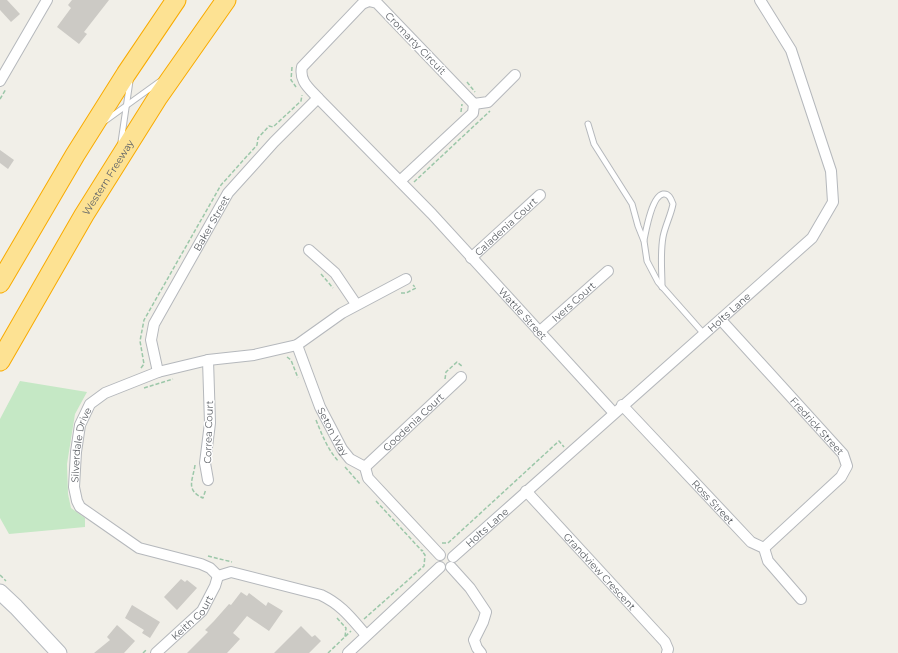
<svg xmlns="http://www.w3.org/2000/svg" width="898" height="653" viewBox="0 0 898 653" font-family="Montserrat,sans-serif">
<rect width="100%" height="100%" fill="#f1efe8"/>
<path fill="#c5e8c5" d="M 20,381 L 87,392 L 75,414 L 67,464 L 68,494 L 71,508 L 85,518 L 85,527 L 9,534 L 0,518 L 0,419 Z"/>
<g fill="#cccac5">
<path d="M 0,0 L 7,0 L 20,14 L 11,22 L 0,10 Z"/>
<path d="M 72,0 L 109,0 L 84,32 L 87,34 L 79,44 L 57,27 L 71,8 L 68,5 Z"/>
<path d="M 0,150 L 14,160 L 8,169 L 0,163 Z"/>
<path d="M 181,579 L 185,582 L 187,580 L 197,588 L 177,610 L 164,597 Z"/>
<path d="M 241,592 L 247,596 L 249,593 L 266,606 L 268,602 L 283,611 L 269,631 L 247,616 L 233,633 L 240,639 L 227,653 L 187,653 L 208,632 L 205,630 L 214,621 L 229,604 L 231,605 Z"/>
<path d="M 132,605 L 160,622 L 150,638 L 142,633 L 144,630 L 125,618 Z"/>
<path d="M 117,625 L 135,641 L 124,653 L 94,653 L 110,640 L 107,637 Z"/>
<path d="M 301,626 L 312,637 L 315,635 L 321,641 L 309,653 L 274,653 Z"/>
</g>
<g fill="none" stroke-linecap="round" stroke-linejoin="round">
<defs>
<g id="lane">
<path d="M 105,121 L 159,82"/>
<path d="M 588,124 L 594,144 L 632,204 L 638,226 L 644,241 L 647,261 L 658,282 L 704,334"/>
<path d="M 121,142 L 130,81"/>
<path d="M 644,240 C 646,230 652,196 663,194 C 669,193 671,199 673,204 C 671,215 665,226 663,237 C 660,254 662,270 662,287"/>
</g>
<g id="street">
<path d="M 0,81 L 47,0"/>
<path id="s1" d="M 474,104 L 377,3 L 369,1 L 362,4 L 302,67 C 299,81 309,88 318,98 L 432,214 L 614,413"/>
<path d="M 474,104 L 488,102 L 515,75"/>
<path d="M 400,181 L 473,113 L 474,104"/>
<path d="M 309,250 L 335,273 L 356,304"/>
<path id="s2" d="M 471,258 L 540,195"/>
<path id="s3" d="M 721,320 L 843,454 L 847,466 L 841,477 L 764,548"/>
<path id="s4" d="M 539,332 L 608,271"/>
<path id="s5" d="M 297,345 L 320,407 L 342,449 L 350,459 L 365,467 L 368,478 L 440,555"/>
<path d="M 208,360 L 210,423 L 205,463 L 208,480"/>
<path id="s6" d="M 158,372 L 151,340 L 154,324 L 228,193 L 274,142 L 318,98"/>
<path id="s7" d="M 622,405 L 751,542 L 764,548 L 768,561 L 801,599"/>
<path id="s8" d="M 365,467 L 461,377"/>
<path id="s9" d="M 526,491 L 665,642 L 668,649 L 667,653"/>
<path id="s10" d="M 453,557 L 812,238 L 833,202 L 831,171 L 791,50 L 760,0"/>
<path d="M 451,567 L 470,588 L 486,612 L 483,622 L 474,640 L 477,648 L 481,653"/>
<path id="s11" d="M 218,576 L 210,568 L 201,564 L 139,548 L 80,507 L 77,501 L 74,487 L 76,452 L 80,425 L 90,404 L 105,393 L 158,372 L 208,360 L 254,355 L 297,345 L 342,313 L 406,279"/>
<path d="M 218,576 L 231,572 L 321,595 C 342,605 351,618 366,635"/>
<path id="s12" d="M 156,653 L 202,611 L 215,586 L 218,576"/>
<path d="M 348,653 L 440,567"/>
</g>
<path id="secondary" d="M 0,592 L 16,607 L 59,653"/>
<g id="highway">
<path d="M 0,283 L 75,155 L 126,74 L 176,0"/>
<path id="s13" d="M 0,361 L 84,215 L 158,97 L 226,0"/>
</g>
</defs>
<use href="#lane" stroke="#b5b8bc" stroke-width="7"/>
<use href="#street" stroke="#b5b8bc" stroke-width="12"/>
<use href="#secondary" stroke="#b6babf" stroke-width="17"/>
<use href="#highway" stroke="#f9ab00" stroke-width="21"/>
<g stroke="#9cc7a9" stroke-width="1.5" stroke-dasharray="4 2" stroke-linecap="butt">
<path d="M 292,67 L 291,80 L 296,87"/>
<path d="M 467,82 L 475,92"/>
<path d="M 0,99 L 6,89"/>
<path d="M 461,112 L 462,104"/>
<path d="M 414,182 L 490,111"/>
<path d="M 321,274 L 333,288"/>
<path d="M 401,293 L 406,293 L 416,288 L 413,285"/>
<path d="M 287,357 L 291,360 L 298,378"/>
<path d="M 141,368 L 144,364 L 140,341 L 144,320 L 221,185 L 257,145 L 258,138 L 269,126 L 273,127 L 301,101 L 302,95"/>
<path d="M 445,379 L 446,372 L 457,362 L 463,367"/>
<path d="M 144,388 L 173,379"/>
<path d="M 316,420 C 322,435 328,450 339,462"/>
<path d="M 195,465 C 193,480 185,490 203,498 L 206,489"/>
<path d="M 345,467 L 360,484"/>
<path d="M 376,501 L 422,551"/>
<path d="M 442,543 L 448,543 L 559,441 L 564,447"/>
<path d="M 208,556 L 232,562"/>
<path d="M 0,575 L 6,581"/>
<path d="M 337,618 L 346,628 L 345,637"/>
<path d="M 364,619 L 424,566 L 425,555 L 422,551 L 423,550"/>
<path d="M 143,653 L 147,649"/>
<path d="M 328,653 L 351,631"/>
</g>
<use href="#lane" stroke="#fff" stroke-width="5"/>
<use href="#street" stroke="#fff" stroke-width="10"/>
<use href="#secondary" stroke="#fff" stroke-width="15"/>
<use href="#highway" stroke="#fde293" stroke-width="19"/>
</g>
<g text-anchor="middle" stroke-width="3" stroke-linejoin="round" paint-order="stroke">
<g font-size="10" fill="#5f6368" stroke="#fff">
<text transform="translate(416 43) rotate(46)" y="4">Cromarty Circuit</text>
<text dy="4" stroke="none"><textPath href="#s13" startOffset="213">Western Freeway</textPath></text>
<text dy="4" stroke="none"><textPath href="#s6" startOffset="165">Baker Street</textPath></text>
<text dy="4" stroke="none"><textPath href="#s2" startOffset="47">Caladenia Court</textPath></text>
<text dy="4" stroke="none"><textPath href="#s4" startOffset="46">Ivers Court</textPath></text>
<text dy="4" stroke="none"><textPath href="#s10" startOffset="369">Holts Lane</textPath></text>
<text dy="4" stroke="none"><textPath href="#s1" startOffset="577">Wattle Street</textPath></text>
<text dy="4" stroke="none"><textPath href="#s8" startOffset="66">Goodenia Court</textPath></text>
<text dy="4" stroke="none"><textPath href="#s3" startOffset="143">Fredrick Street</textPath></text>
<text dy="4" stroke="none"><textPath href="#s5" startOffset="94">Seton Way</textPath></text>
<text transform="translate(208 432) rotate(-88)" y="4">Correa Court</text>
<text dy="4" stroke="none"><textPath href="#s11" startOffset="221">Silverdale Drive</textPath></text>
<text dy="4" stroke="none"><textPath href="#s7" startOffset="133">Ross Street</textPath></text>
<text dy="4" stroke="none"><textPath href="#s10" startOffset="45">Holts Lane</textPath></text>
<text dy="4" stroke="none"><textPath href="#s9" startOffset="109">Grandview Crescent</textPath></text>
<text dy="4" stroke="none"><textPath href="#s12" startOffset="51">Keith Court</textPath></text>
</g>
</g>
</svg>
